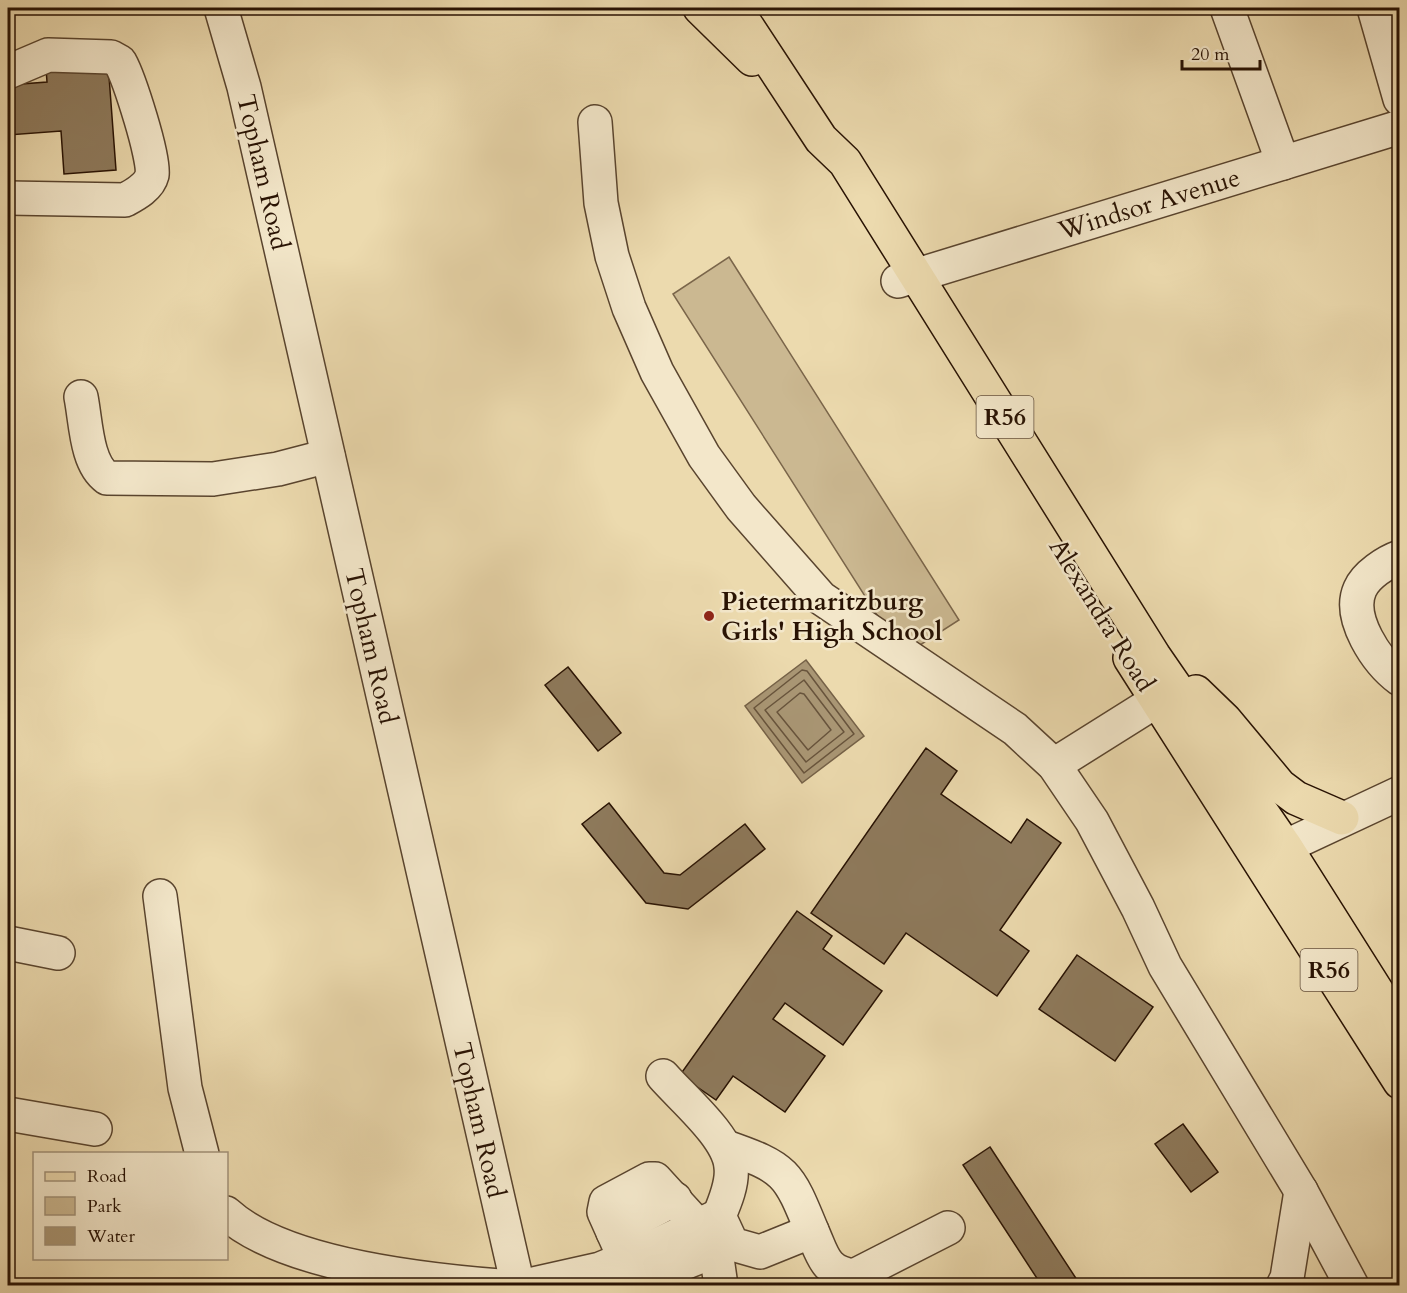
<svg xmlns="http://www.w3.org/2000/svg" width="1407" height="1293" viewBox="0 0 1407 1293" font-family="Cardo,serif">
  <style>
    .green { fill: #cbb891; stroke: #7a654a; stroke-width: 1.5 }
    .water { fill: #a99674; stroke: #756147; stroke-width: 1.5 }
    .lines { fill: none; stroke-linecap: round; stroke-linejoin: round }
    .shore { stroke: #68543c; stroke-width: 1.5 }
    .building { fill: #8e7a5c; stroke: #281203; stroke-width: 1.5 }
    .minor-casing { stroke: #59442e; stroke-width: 36 }
    .major-casing { stroke: #281203; stroke-width: 36 }
    .minor { stroke: #f3e7ca; stroke-width: 33 }
    .major { stroke: #ecdaae; stroke-width: 33 }
    .poi-dot { fill: #8f2418; stroke: #f3e7ca; stroke-width: 2 }
    .labels { text-anchor: middle; dominant-baseline: central; stroke-width: 5; stroke-linejoin: round; paint-order: stroke }
    .shield { fill: #f3e7ca; stroke: #65523f; stroke-width: 1.5 }
    .shield-label { font-size: 24px; font-weight: bold; fill: #281203 }
    .street-label { font-size: 26px; fill: #281203; stroke: #f3e7ca }
    .poi-label { font-size: 26px; font-weight: bold; fill: #281203; stroke: #f3e7ca; text-anchor: start }
  </style>
  <rect width="100%" height="100%" fill="#ecdaae"/>
  <filter id="stains"><feTurbulence type="fractalNoise" baseFrequency=".00333" numOctaves="4"/><feColorMatrix values="0 0 0 0 .2 0 0 0 0 .09 0 0 0 0 .02 0 0 0 .5 -.17"/></filter>
  <radialGradient id="worn" r=".72"><stop offset=".6" stop-color="#630" stop-opacity="0"/><stop offset="1" stop-color="#630" stop-opacity=".3"/></radialGradient>
  <polygon class="green" points="729,257 959,620 903,656 673,294"/>
  <polygon class="water" points="806,660 864,736 802,783 745,706"/>
  <g class="lines">
    <g class="shore">
      <polygon points="802,670 807,671 854,734 804,773 754,708"/>
      <polygon points="804,680 844,732 806,762 765,710"/>
      <polygon points="800,693 804,694 831,730 808,750 777,712"/>
    </g>
  </g>
  <g class="building">
    <polygon points="108,63 116,170 64,174 61,131 8,135 8,85 47,82 46,68"/>
    <polygon points="568,667 621,733 598,751 545,685"/>
    <polygon points="926,748 957,771 941,794 1011,843 1027,819 1061,843 1000,930 1029,951 997,996 906,933 884,964 811,913"/>
    <polygon points="609,803 664,873 680,875 745,824 765,849 688,909 646,903 582,824"/>
    <polygon points="797,911 832,936 823,949 882,991 843,1045 785,1003 773,1019 825,1056 785,1112 733,1076 716,1100 680,1075"/>
    <polygon points="1077,955 1153,1007 1115,1061 1039,1009"/>
    <polygon points="1183,1124 1218,1172 1191,1192 1155,1144"/>
    <polygon points="990,1147 1081,1286 1042,1286 963,1165"/>
  </g>
  <g class="lines">
    <g class="minor-casing">
      <g id="minor">
        <polyline points="221,8 244,87 518,1286"/>
        <polyline points="1227,8 1283,163"/>
        <polyline points="1374,8 1400,99"/>
        <path d="M8,72l40,-17 63,2 9,5c9,16 35,96 32,113 -3,12 -16,19 -27,25l-117,-2"/>
        <polyline points="595,122 601,203 612,256 629,308 657,372 704,456 741,507 821,598 1015,729 1054,765 1092,821 1138,908 1165,966 1301,1191 1352,1286"/>
        <polyline points="898,281 1400,127"/>
        <path d="M81,397c5,25 5,66 26,81l106,1 65,-10 50,-13"/>
        <path d="M1400,557c-14,5 -34,18 -40,32 -13,29 17,73 40,90"/>
        <polyline points="1054,765 1175,689"/>
        <polyline points="1261,858 1400,793"/>
        <polyline points="160,896 185,1088 202,1154"/>
        <polyline points="8,943 58,953"/>
        <path d="M663,1076c20,23 66,61 68,91 2,16 -6,35 -12,49l13,28 28,8 52,-21c11,24 12,41 42,45l94,-48"/>
        <polyline points="8,1114 95,1129"/>
        <path d="M726,1147c60,21 62,25 86,84"/>
        <path d="M226,1213c57,52 199,67 274,73"/>
        <polyline points="613,1232 675,1199"/>
        <polyline points="716,1251 721,1286"/>
        <polyline points="524,1286 600,1269 653,1247 716,1217"/>
        <polyline points="626,1286 732,1244"/>
        <polyline points="633,1286 625,1259 604,1212 606,1202 649,1179 655,1179 698,1226"/>
        <polyline points="1283,1286 1287,1278 1301,1191"/>
      </g>
    </g>
    <g class="major-casing">
      <g id="major">
        <polyline points="700,8 752,59"/>
        <polyline points="735,8 821,139 845,162 1154,656 1285,846 1400,1028"/>
        <polyline points="1130,658 1400,1082"/>
        <polyline points="1196,692 1225,720 1280,786 1296,798 1342,818"/>
      </g>
    </g>
    <use href="#minor" class="minor"/>
    <use href="#major" class="major"/>
  </g>
  <circle class="poi-dot" cx="709" cy="616" r="6"/>
  <g class="labels">
    <g class="shield">
      <rect x="976.5" y="396" width="57" height="42" rx="4.5"/>
      <rect x="1300.5" y="949" width="57" height="42" rx="4.5"/>
    </g>
    <g class="shield-label">
      <text x="1005" y="417">R56</text>
      <text x="1329" y="970">R56</text>
    </g>
    <g class="street-label">
      <text transform="translate(263 172) rotate(77)">Topham Road</text>
      <text transform="translate(1149 204) rotate(-17)">Windsor Avenue</text>
      <text transform="translate(1102 615) rotate(58)">Alexandra Road</text>
      <text transform="translate(371 646) rotate(77)">Topham Road</text>
      <text transform="translate(479 1120) rotate(77)">Topham Road</text>
    </g>
    <g class="poi-label">
      <text x="721" y="601">Pietermaritzburg<tspan x="721" dy="30">Girls' High School</tspan></text>
    </g>
  </g>
  <rect width="1407" height="1293" fill="none" stroke="#ecdaae" stroke-width="30"/>
  <rect x="9" y="9" width="1389" height="1275" fill="none" stroke="#281203" stroke-width="3"/>
  <rect x="15" y="15" width="1377" height="1263" fill="none" stroke="#281203" stroke-width="1.5"/>
  <rect x="33" y="1152" width="195" height="108" fill="#f3e7ca" stroke="#a2927a" stroke-width="1.5"/>
  <rect x="45" y="1172" width="30" height="9" fill="#ecdaae" stroke="#a2927a" stroke-width="1.5"/>
  <text x="87" y="1182" font-size="18" fill="#281203">Road</text>
  <rect x="45" y="1197" width="30" height="18" fill="#cbb891" stroke="#a2927a" stroke-width="1.5"/>
  <text x="87" y="1212" font-size="18" fill="#281203">Park</text>
  <rect x="45" y="1227" width="30" height="18" fill="#a99674" stroke="#a2927a" stroke-width="1.5"/>
  <text x="87" y="1242" font-size="18" fill="#281203">Water</text>
  <path d="M1182 60v9h78v-9" fill="none" stroke="#281203" stroke-width="3"/>
  <text x="1191" y="60" font-size="18" fill="#281203" stroke="#f3e7ca" stroke-width="4.5" paint-order="stroke">20 m</text>
  <rect width="100%" height="100%" filter="url(#stains)"/>
  <rect width="100%" height="100%" fill="url(#worn)"/>
</svg>
